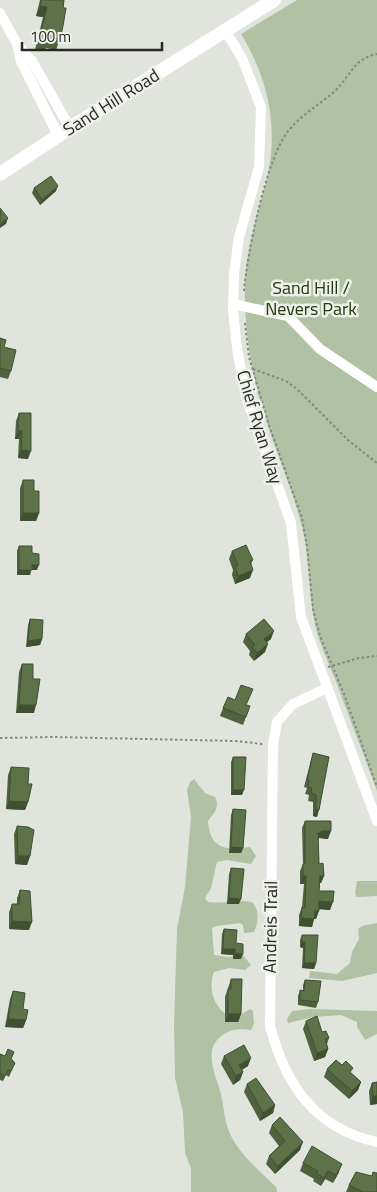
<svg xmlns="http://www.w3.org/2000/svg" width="377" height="1192" viewBox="0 0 377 1192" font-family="'Titillium Web',sans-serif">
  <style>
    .green { fill: #b0c2a3 }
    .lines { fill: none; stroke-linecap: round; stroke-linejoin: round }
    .path { stroke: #858882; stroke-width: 2; stroke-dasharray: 2.5 2.5; stroke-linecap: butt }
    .street { stroke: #fff; stroke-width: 10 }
    .secondary { stroke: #fff; stroke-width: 14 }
    .wall { fill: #4f623f }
    .shaded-wall { fill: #405033 }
    .building { fill: #5c7249; stroke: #405033 }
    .labels { text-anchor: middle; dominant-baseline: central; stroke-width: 5; stroke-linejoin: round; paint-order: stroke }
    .street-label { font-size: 18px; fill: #282926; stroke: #edf1e9 }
    .park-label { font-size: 18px; fill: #233a0a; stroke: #edf1e9 }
  </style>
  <rect width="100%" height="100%" fill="#e0e4dc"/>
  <g class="green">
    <path d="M297,0h80v791c-13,-36 -27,-71 -40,-107 -8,-20 -17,-39 -22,-59 -7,-33 -5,-66 -13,-98 -10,-40 -27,-77 -39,-116 -13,-41 -19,-86 -18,-129 2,-36 13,-69 22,-104 12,-50 1,-100 -26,-144z"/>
    <path d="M194,779l11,14 10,4c5,11 -1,16 -7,24 2,29 18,29 42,26l6,9 -5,8 -24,-4 -10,2 -6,26 -6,10 3,4c15,2 29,-3 44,0 8,7 6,22 2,30l-10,1 -1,-8 -3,-2 -23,3 -5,2 2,27 14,2 15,-2 8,10 -6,5 -16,-2 -15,4c-6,15 -1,34 13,43l12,1 11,-7 3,2 1,13 -3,6c-12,-2 -23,-1 -32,8 -17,16 0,42 3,61 3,17 3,28 13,44 11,17 27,30 41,44l1,5h-86v-24l-6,-15 -2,-41 -8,-34 -1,-53 3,-96 8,-42 6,-70 -4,-27 3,-8z"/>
    <polygon points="357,881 377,881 377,896 357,897 355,894"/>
    <polygon points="377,923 377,973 342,981 309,978 310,971 337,974 350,963 352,952 359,939 358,929 362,926"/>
    <polygon points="311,1009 377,1011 377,1034 365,1040 357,1027 357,1022 341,1015 314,1017 288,1023 287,1019 292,1011"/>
  </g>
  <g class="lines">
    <g class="path">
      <path d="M244,291c3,-37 22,-133 45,-161 13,-16 32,-26 47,-40 16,-16 17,-31 41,-36"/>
      <polyline points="245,323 249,357 269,425 302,518 307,546 313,609 320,636 344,694 377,787"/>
      <polyline points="253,369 286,381 297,389 349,441 377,463"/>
      <polyline points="328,667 359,658 377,656"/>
      <polyline points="0,738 54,737 235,741 263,744"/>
    </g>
    <g class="street">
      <polyline points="0,13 17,44 21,61 58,135"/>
      <polyline points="225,30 242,58 261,107 259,167 239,237 234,274 233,310 237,348 246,397 291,523 301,617 377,821"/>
      <polyline points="17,44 32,61 70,128"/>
      <polyline points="233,304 288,316 320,349 377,387"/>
      <path d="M327,688l-34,16 -16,18 -4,23 -3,281c15,58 45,103 107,116"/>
    </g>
    <polyline class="secondary" points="0,174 70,128 274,0"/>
  </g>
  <g class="wall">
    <polygon points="40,0 64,0 60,39 56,50 46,48 45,51 35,50 43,17 36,16"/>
    <polygon points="34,188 56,191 40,205 32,193"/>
    <polygon points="0,338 4,347 11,371 8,379 0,377"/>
    <polygon points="19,413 28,459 18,458 19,439 15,439 16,421"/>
    <polygon points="23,480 34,491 39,513 36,521 20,521 20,488"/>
    <polygon points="19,546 32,553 37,570 31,570 30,575 17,575 17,551"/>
    <polygon points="232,551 253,560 251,564 250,578 235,584 232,575 233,570 229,559"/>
    <polygon points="30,619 42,639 40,645 26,647 28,625"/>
    <polygon points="246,634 271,639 267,642 265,652 254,661 249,655 250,651 243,642"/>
    <polygon points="22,664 34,713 16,713 19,672"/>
    <polygon points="235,700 250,706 243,725 220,716 223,708"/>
    <polygon points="313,753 329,757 317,817 313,816 313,802 308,801 309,795 305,794 307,788 304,787 311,760"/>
    <polygon points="233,757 242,795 231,795 231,762"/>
    <polygon points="11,767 28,784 28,802 25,810 6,809 8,775"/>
    <polygon points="233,809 243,848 241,853 229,853 231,815"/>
    <polygon points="305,821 328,839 319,838 318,840 319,864 324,876 321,883 320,883 319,891 330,910 319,909 316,919 314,919 312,927 299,926 299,915 302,907 304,884 300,884 300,871 303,864 302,828"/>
    <polygon points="17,826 30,856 27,865 15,864 14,834"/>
    <polygon points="231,868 239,904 227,904 229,874"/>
    <polygon points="20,890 29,930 9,929 9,912 12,904 17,904 17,898"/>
    <polygon points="224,929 236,943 241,959 233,959 233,955 221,954 222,934"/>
    <polygon points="302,935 316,963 314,969 302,968 303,948 300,947 300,940"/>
    <polygon points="231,979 241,1014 238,1022 225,1022 225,997"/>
    <polygon points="305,980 318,1002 316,1008 298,1005 298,996 300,990 303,991 303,985"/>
    <polygon points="13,991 23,1009 26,1020 23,1028 5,1027 10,999"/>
    <polygon points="306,1021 322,1032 329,1038 327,1044 328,1049 325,1057 314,1061 303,1029"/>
    <polygon points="0,1054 12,1059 15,1063 9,1077 6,1075 3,1081 0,1080"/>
    <polygon points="224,1056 248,1066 242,1070 243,1072 240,1080 233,1085 221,1064"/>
    <polygon points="327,1069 351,1073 361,1082 358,1090 349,1099 324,1077"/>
    <polygon points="372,1083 377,1104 370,1105 369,1091"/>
    <polygon points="247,1084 275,1105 273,1113 260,1121 244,1092"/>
    <polygon points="272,1125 300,1150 275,1174 266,1164 269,1156 279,1146 269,1133"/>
    <polygon points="303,1163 339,1172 333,1183 325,1179 321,1186 313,1181 314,1179 300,1171"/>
    <polygon points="372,1176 377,1192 346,1192 349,1185"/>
  </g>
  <g class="shaded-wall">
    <polygon points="40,6 47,7 43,17 36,16"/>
    <polygon points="58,186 56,191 40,205 42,200"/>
    <polygon points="8,218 6,224 0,228 0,224"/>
    <polygon points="18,431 22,431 19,439 15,439"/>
    <polygon points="21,450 31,451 28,459 18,458"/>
    <polygon points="23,513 39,513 36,521 20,521"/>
    <polygon points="32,565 39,565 37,570 31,570 30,575 17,575 19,570"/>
    <polygon points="253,570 250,578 235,584 238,576"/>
    <polygon points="274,631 271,639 261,647 264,639"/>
    <polygon points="42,639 40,645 26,647 28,641"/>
    <polygon points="268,644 265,652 254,661 257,653"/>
    <polygon points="19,705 36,705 34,713 16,713"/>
    <polygon points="233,790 244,790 242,795 231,795"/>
    <polygon points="9,801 28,802 25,810 6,809"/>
    <polygon points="316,809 319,810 317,817 313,816"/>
    <polygon points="321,831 331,831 328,839 319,838 318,841 318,833"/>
    <polygon points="231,847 243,848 241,853 229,853"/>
    <polygon points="18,856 30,856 27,865 15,864"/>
    <polygon points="303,876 306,876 304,884 300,884"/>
    <polygon points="320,876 324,876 321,883 317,883"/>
    <polygon points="229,898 241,899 239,904 227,904"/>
    <polygon points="319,901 333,902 330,910 317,909"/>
    <polygon points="315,911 319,911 316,919 312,919"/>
    <polygon points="301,918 314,919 312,927 299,926"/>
    <polygon points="12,921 32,922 29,930 9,929"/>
    <polygon points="302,942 305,942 303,948 300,947"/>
    <polygon points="223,949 235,949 233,955 221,954"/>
    <polygon points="235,953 243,954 241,959 233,959"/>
    <polygon points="304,963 316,963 314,969 302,968"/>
    <polygon points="228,1014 241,1014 238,1022 225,1022"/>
    <polygon points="8,1019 26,1020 23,1028 5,1027"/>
    <polygon points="328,1049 325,1057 314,1061 317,1053"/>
    <polygon points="251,1058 248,1066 236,1073 239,1065"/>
    <polygon points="243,1072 240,1080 233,1085 236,1076"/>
    <polygon points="361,1082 358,1090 349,1099 352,1091"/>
    <polygon points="373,1096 377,1096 377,1104 370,1105"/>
    <polygon points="275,1105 273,1113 260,1121 263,1113"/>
    <polygon points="303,1142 300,1150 275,1174 278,1166"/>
    <polygon points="342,1164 339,1172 333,1183 336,1175"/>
    <polygon points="328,1171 325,1179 321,1186 324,1178"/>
  </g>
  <g class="building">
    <polygon points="41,0 64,0 63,8 66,8 63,26 60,39 49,37 48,41 39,39 47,7 40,6"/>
    <polygon points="51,176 58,186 42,200 34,188"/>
    <polygon points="0,208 8,218 0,224"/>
    <polygon points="0,338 6,340 4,347 16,350 11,371 0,368"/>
    <polygon points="19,413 31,413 31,451 21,450 22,431 18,431"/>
    <polygon points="23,480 34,480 34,491 39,491 39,513 23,513"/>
    <polygon points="246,545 253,560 250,561 253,570 238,576 235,567 238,565 232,551"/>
    <polygon points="19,546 32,546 32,553 39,554 39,565 32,565 32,570 19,570"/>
    <polygon points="30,619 43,620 42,639 28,641"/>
    <polygon points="264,619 274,631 264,639 268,644 257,653 252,647 255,645 246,634"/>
    <polygon points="22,664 33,664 33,679 40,679 36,705 19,705"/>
    <polygon points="241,685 253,689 246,705 250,706 246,717 223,708 228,697 235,700"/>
    <polygon points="313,753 329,757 319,810 316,809 316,795 311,793 312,788 308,787 309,780 307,780"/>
    <polygon points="233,757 246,757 244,790 233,790"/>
    <polygon points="11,767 29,768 28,784 32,784 28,802 9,801"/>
    <polygon points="233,809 246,810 243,848 231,847"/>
    <polygon points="305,821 331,821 331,831 321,831 321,833 318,833 319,864 323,863 324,876 320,876 319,891 334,891 333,902 319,901 319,911 315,911 314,919 301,918 302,907 305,908 306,876 303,876 303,864 305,864"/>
    <polygon points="17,826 28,827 34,830 30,856 18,856"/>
    <polygon points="231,868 244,869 241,899 229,898"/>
    <polygon points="20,890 30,891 32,922 12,921 12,904 19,904"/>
    <polygon points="224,929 237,930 236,943 243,944 243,954 235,953 235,949 223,949"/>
    <polygon points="302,935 318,935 316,963 304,963 305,942 302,942"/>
    <polygon points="231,979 242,979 241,1014 228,1014 228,989 231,989"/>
    <polygon points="305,980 321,981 318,1002 300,1000 300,990 304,991"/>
    <polygon points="13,991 25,993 23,1009 28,1010 26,1020 8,1019"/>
    <polygon points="317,1016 322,1032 326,1031 329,1038 325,1039 328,1049 317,1053 306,1021"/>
    <polygon points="244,1045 251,1058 239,1065 243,1072 236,1076 224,1056"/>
    <polygon points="8,1049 14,1052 11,1059 15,1063 11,1071 8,1070 5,1076 0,1073 0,1054 5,1056"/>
    <polygon points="336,1060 342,1065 346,1061 353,1068 350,1072 361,1082 352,1091 327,1069"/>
    <polygon points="256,1078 275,1105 263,1113 247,1084"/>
    <polygon points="377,1082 377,1096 373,1096 372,1083"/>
    <polygon points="280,1117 303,1142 278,1166 269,1156 285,1141 272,1125"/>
    <polygon points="312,1146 342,1164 336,1175 328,1171 324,1178 316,1173 318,1171 303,1163"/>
    <polygon points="356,1172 372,1176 373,1172 377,1173 377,1192 363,1192 349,1185"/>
  </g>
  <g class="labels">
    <g class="street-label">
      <text transform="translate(111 102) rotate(-32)">Sand Hill Road</text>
      <text transform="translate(260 427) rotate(73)">Chief Ryan Way</text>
      <text transform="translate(270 927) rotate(-89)">Andreis Trail</text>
    </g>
    <g class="park-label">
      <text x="311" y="287">Sand Hill /<tspan x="311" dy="21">Nevers Park</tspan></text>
    </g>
  </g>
  <path d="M22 42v8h140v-8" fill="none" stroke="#282926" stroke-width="2.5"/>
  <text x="30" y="42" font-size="15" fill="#282926" stroke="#edf1e9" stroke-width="4" paint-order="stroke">100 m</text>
</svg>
